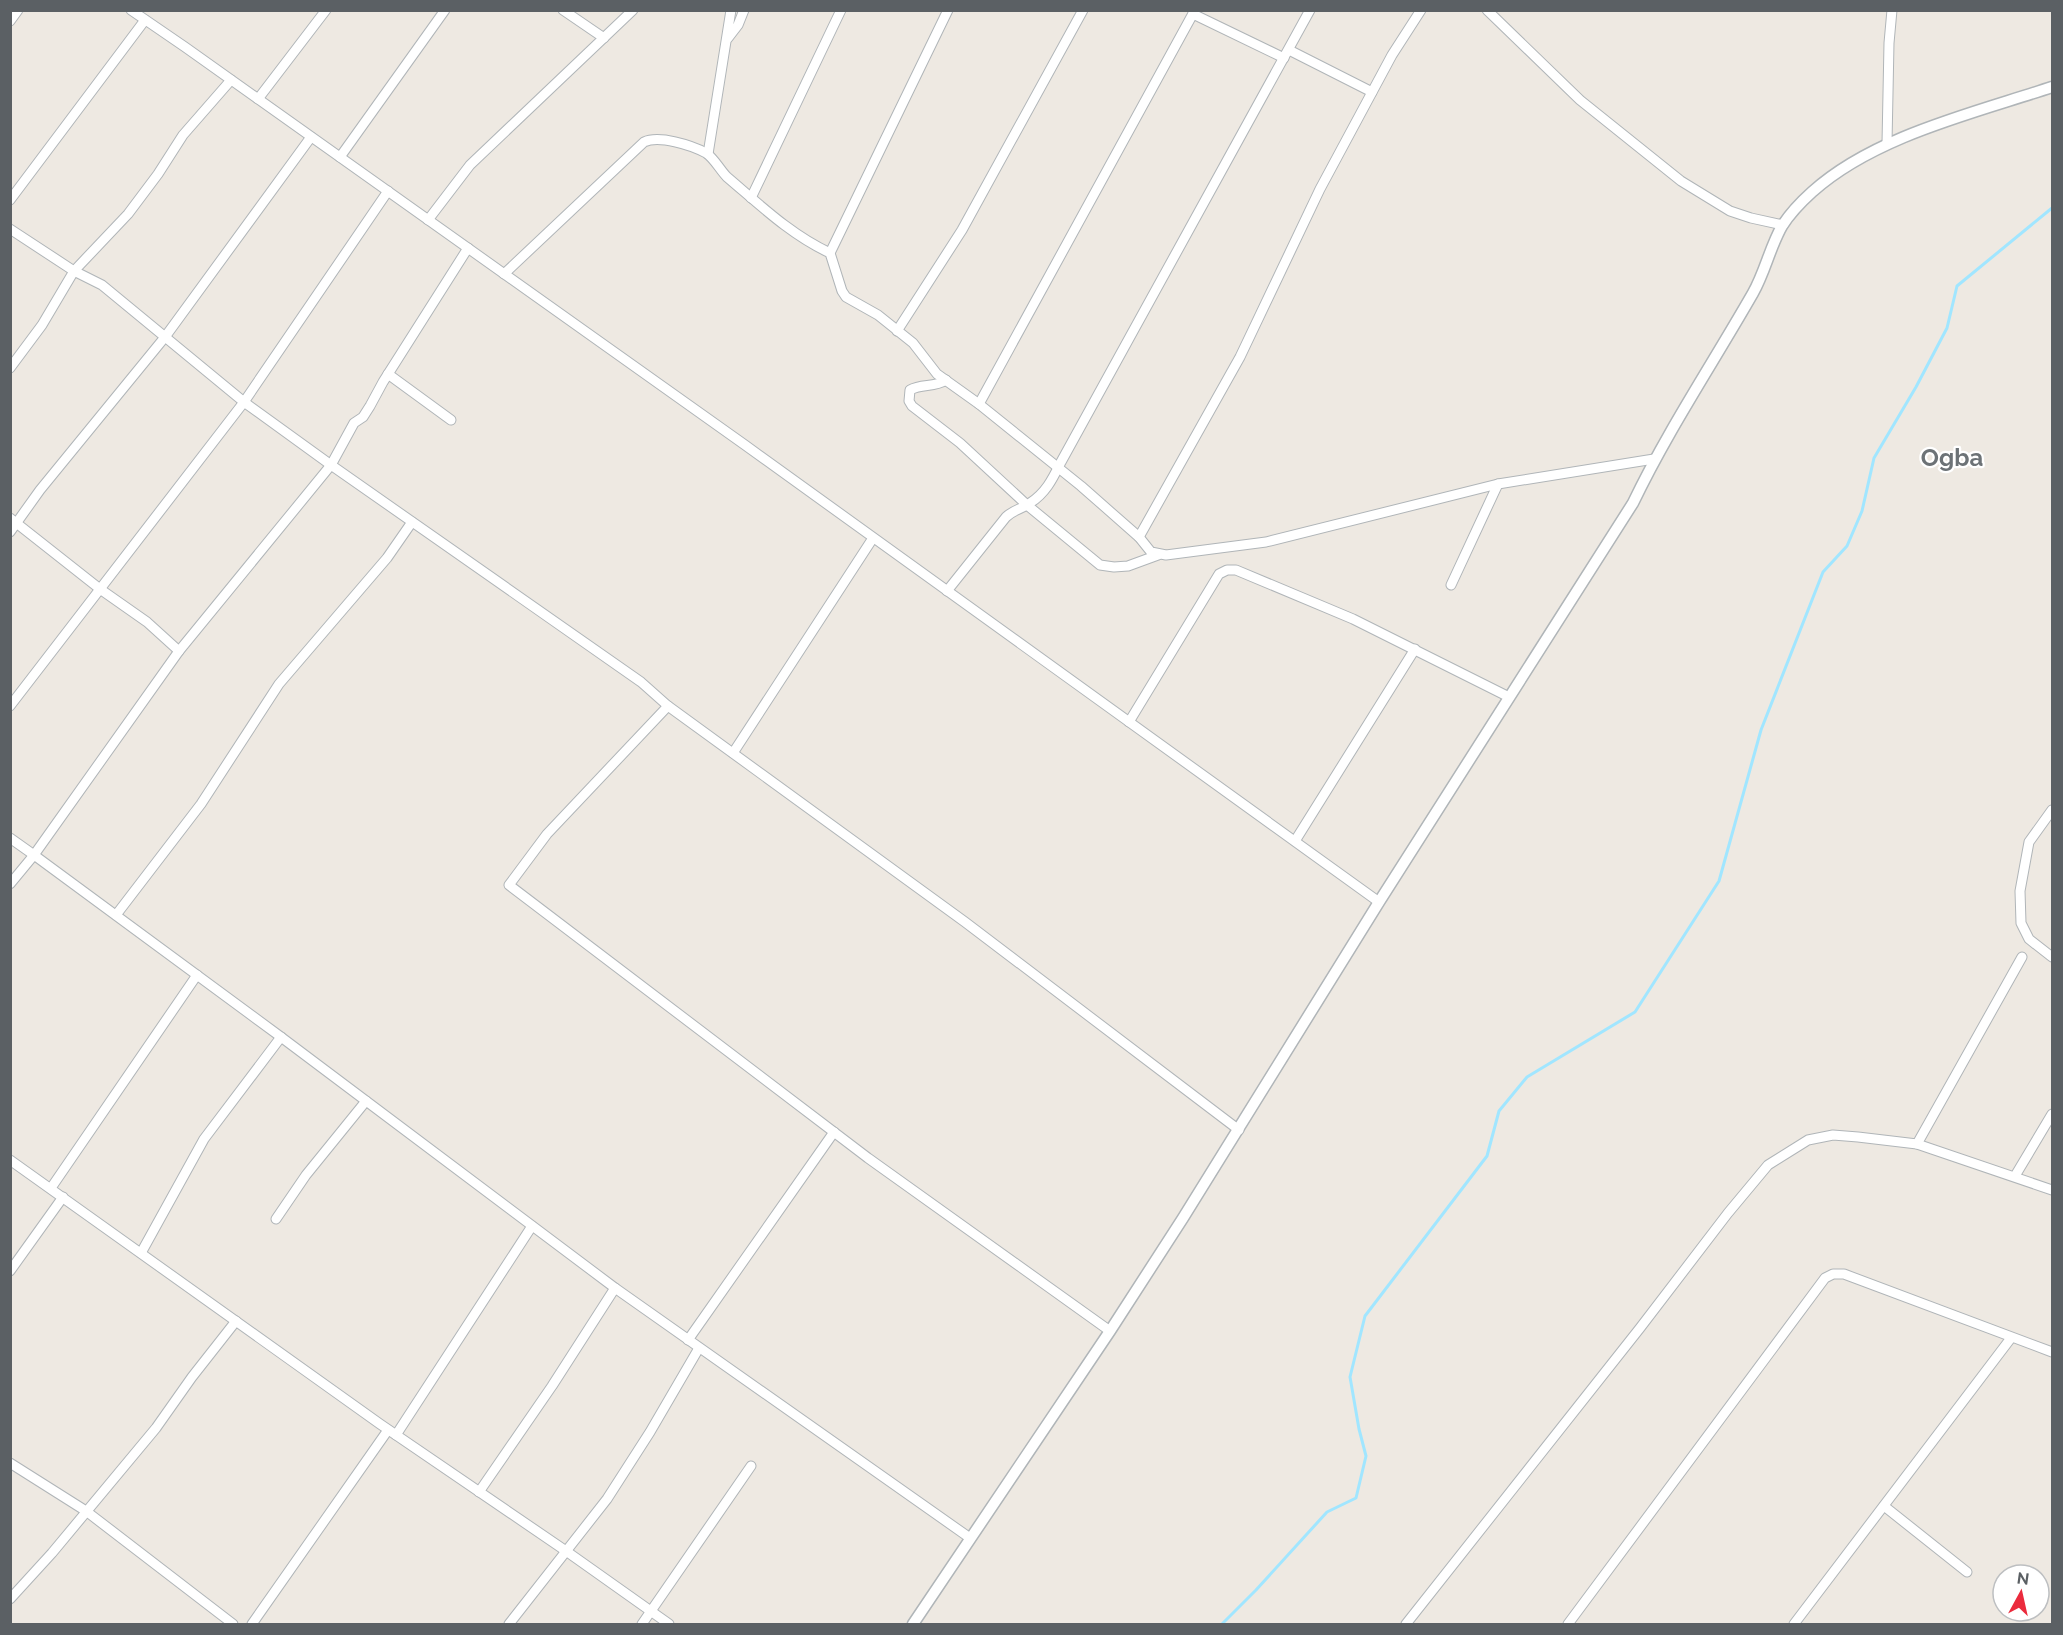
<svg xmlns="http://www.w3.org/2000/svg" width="2063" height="1635" viewBox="0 0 2063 1635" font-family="Raleway,sans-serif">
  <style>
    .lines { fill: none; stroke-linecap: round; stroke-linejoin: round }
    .stream { stroke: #a1e6ff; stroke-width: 3 }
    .minor-casing { stroke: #b0b5b8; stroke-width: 11 }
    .tertiary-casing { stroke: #b0b5b8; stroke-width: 13 }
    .minor { stroke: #fff; stroke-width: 9 }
    .tertiary { stroke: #fff; stroke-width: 10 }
    .labels { text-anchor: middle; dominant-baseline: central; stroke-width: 4.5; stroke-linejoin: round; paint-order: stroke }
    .quarter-label { font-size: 24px; font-weight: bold; fill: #6c7276; stroke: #fff }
  </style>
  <rect width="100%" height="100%" fill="#eee9e2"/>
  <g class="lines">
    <polyline class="stream" points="1222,1624 1256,1590 1327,1512 1356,1498 1366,1456 1359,1429 1350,1377 1365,1316 1487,1156 1499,1111 1527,1077 1635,1012 1719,881 1761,730 1823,572 1847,546 1862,511 1874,458 1916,387 1947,328 1957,286 2052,208"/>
    <g class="minor-casing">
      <g id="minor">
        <polyline points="131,10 185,47 745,445 1379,902"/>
        <polyline points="563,10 604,38"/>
        <polyline points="1487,10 1580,100 1681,181 1730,211 1751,218 1783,225"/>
        <polyline points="1193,14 1284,58"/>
        <polyline points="10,21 18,10"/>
        <polyline points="728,38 738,25 744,10"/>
        <polyline points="1289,50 1372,92"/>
        <polyline points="258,99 326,10"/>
        <polyline points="1887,143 1889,43 1892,10"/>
        <polyline points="708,154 731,10"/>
        <polyline points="340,157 445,10"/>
        <polyline points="751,198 841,10"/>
        <polyline points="10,200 145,20"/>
        <polyline points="428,220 470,165 633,10"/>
        <polyline points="10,229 74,271 102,285 244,402 331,465 641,682 668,706 965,922 1239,1130"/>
        <polyline points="830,253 948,10"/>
        <path d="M504,274l140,-132c15,-7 47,3 62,11 8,5 14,17 21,24 33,28 64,58 103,76l12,38 4,6 32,18 35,28 24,31 42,30 102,82 58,51 12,15 15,3 100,-13 232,-58 156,-25"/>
        <polyline points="897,331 962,230 1083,10"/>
        <polyline points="10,368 42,325 74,271 128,214 158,174 183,135 231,80"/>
        <polyline points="388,374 451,420"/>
        <path d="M946,380c-12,8 -24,3 -36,10l-1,11 3,5 48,37 67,62 73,60 14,2 14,-1 30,-11"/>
        <polyline points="979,404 1195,10"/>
        <polyline points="10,518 100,589 147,622 179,651"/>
        <polyline points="10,532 40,490 165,337 311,137"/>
        <polyline points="1139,537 1240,357 1320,189 1392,55 1421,10"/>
        <polyline points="1451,585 1498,484"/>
        <path d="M947,591l59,-74c7,-7 16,-8 24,-14 16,-10 23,-25 31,-41l249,-452"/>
        <polyline points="10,706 244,402 388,191"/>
        <polyline points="668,706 547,834 509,885 868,1158 1110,1331"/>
        <polyline points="1129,722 1219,574 1227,570 1236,570 1353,619 1509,697"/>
        <polyline points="733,753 873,538"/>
        <polyline points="2052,810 2029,842 2020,891 2021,923 2029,939 2052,957"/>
        <polyline points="10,838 34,855 179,651 331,465 354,423 363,417 370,406 383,382 468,248"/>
        <polyline points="1295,841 1415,649"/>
        <polyline points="10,884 34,855 281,1037 615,1288 970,1538"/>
        <polyline points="116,915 201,804 279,684 387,558 412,522"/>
        <polyline points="1917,1144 2022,957"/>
        <polyline points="10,1160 380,1424 566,1551 669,1624"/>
        <polyline points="2015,1176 2052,1114"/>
        <polyline points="51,1188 197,975"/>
        <polyline points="276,1219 306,1175 366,1101"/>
        <polyline points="141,1253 204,1139 281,1037"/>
        <polyline points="10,1271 63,1197"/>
        <polyline points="688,1340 834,1132"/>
        <polyline points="396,1435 532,1226"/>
        <polyline points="10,1463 86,1511 233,1624"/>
        <polyline points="479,1492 552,1386 615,1288"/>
        <polyline points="1884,1506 1967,1572"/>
        <polyline points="10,1599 52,1553 156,1428 192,1377 236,1321"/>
        <polyline points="252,1624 388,1430"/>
        <polyline points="509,1624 607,1499 650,1432 699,1348"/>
        <polyline points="642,1624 751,1466"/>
        <polyline points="1406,1624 1640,1328 1728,1213 1768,1165 1808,1140 1833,1135 1858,1137 1917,1144 2052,1190"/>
        <polyline points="1568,1624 1825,1278 1833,1274 1844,1274 2052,1352"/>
        <polyline points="1794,1624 2011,1338"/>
      </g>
    </g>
    <g class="tertiary-casing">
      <path id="tertiary" d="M913,1624l197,-293 73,-113 196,-316 254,-399c35,-73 80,-140 120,-210 12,-21 17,-46 29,-67 7,-11 20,-25 30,-34 62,-56 162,-79 240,-105"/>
    </g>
    <use href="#minor" class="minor"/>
    <use href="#tertiary" class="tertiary"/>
  </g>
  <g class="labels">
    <g class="quarter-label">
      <text x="1952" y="457">Ogba</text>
    </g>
  </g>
  <rect width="2063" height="1635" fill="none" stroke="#5b6064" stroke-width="24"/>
  <g transform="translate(2021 1593) rotate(8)"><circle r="28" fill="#ffffff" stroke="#bdbfc1" stroke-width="1.5"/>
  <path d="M0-4.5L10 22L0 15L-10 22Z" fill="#eb2b3d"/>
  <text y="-9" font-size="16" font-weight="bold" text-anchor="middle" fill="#5b6064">N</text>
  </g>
</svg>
